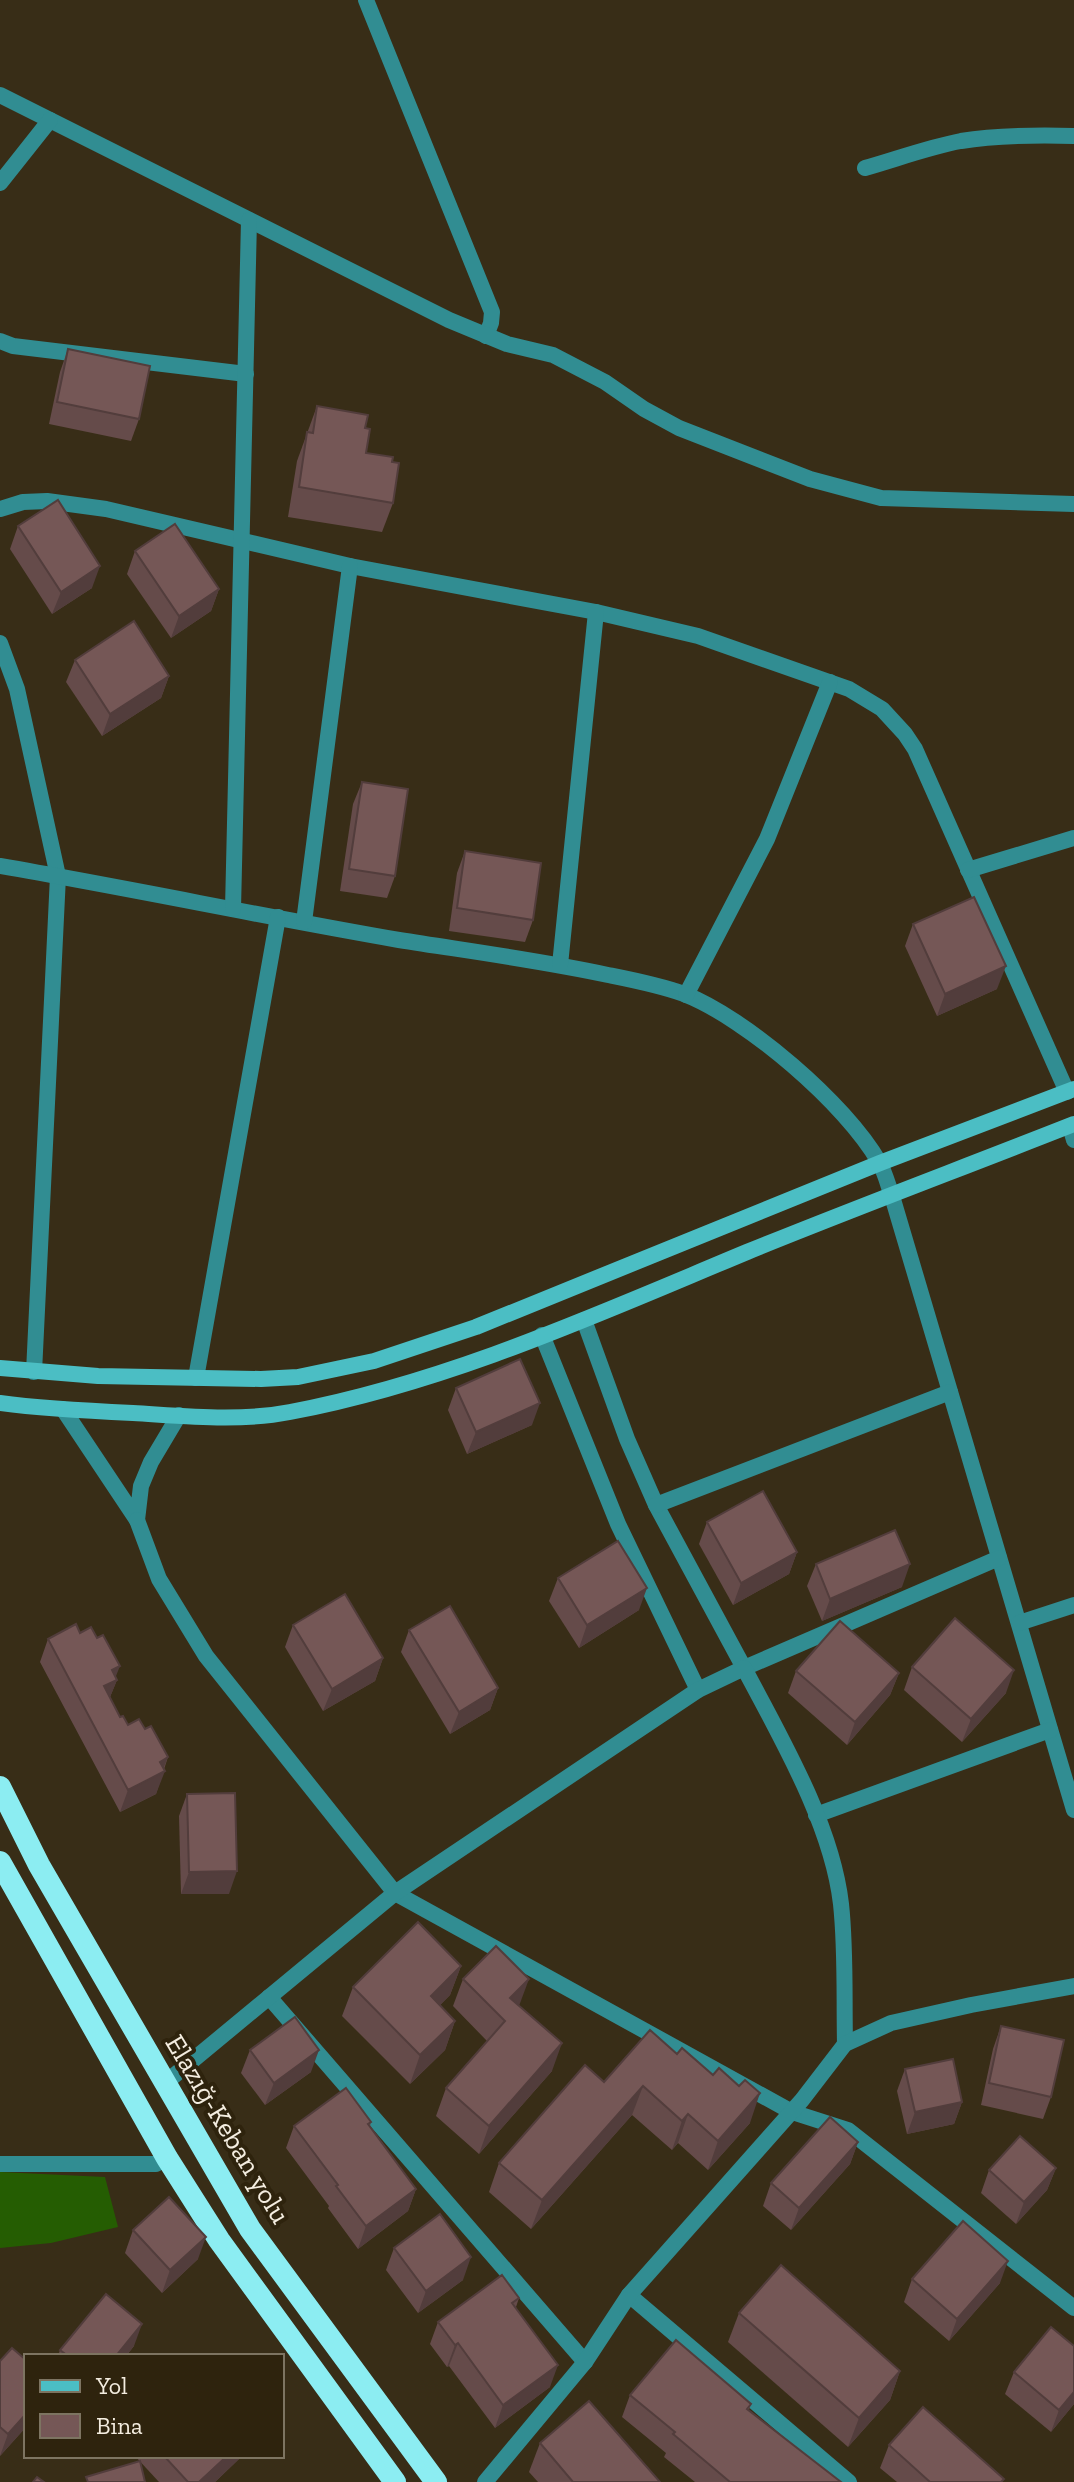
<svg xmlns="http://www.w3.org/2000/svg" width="1074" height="2482" viewBox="0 0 1074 2482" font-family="'Zilla Slab',serif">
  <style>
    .green { fill: #255d02 }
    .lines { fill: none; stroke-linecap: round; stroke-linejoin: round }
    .minor { stroke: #318d92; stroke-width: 16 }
    .secondary { stroke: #4bbec4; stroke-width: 16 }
    .trunk { stroke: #8cedf2; stroke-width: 22 }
    .wall { fill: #654b4a }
    .shaded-wall { fill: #523d3c }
    .building { fill: #755756; stroke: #523d3c; stroke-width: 2 }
    .labels { text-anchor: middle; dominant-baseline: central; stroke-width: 8; stroke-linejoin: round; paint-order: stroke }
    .street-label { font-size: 28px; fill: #f4ede0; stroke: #2e230d }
  </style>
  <rect width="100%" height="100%" fill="#382d17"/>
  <polygon class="green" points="0,2172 105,2177 118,2227 51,2243 0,2248"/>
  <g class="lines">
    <g class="minor">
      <polyline points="366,0 492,312 491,323 486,336"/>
      <polyline points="0,95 449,320 507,344 553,355 605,382 644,409 679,428 810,479 881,498 1074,504"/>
      <path d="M865,168c32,-9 64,-21 96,-27 37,-6 76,-6 113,-5"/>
      <polyline points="0,183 50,120"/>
      <polyline points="0,341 13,346 246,374"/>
      <polyline points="0,509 23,502 47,501 106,509 350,566 596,612 698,636 849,689 882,709 905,734 915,749 1067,1092"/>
      <polyline points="0,643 17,689 58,876 34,1372"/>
      <path d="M0,866c133,23 266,51 399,74 69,11 139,20 209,35 25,5 51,10 76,19 62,24 162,110 195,168 6,10 9,23 13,34l182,614"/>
      <polyline points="968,870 1074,838"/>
      <polyline points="233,909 249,220"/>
      <polyline points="304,922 350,566"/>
      <polyline points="560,965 596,612"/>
      <polyline points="686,995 767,839 830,682"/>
      <polyline points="1070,1126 1074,1140"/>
      <polyline points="584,1320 627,1439 656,1505 744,1668 999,1558"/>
      <polyline points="542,1335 618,1524 698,1690"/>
      <polyline points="196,1378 278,917"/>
      <polyline points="63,1409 137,1520 141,1486 151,1462 179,1415"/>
      <polyline points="656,1505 950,1392"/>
      <polyline points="137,1520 159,1579 206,1656 395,1893 792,2112 848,2130 1074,2308"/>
      <polyline points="1019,1623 1074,1605"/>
      <polyline points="816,1815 1050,1730"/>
      <polyline points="269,1997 585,2362"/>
      <path d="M164,2084l231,-191 303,-203 46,-22c37,70 88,157 97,236 5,46 3,94 4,140"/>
      <polyline points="0,2164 156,2164 167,2158"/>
      <polyline points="629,2295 849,2482"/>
      <polyline points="485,2482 585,2362 629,2295 802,2100 845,2044 891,2023 971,2005 1074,1986"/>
    </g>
    <g class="secondary">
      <polyline points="0,1368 98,1376 261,1379 298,1377 374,1361 476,1327 880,1163 1074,1089"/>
      <path d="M0,1403c44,6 88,8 133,10 51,3 106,9 157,-1 159,-30 308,-98 457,-160 108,-44 218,-85 327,-128"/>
    </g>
    <g class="trunk">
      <polyline points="0,1787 39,1865 250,2229 436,2482"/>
      <polyline points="0,1862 167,2158 219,2240 395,2482"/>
    </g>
  </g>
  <g class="wall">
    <polygon points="68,349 139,419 131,441 49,424 60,372"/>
    <polygon points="317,406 366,453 393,503 382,532 288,517 297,461"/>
    <polygon points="18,526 92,588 52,614 10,549"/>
    <polygon points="135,551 219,589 211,611 171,638 127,574"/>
    <polygon points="75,660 169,676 161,698 102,736 66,682"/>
    <polygon points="362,782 395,876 387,898 340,891 353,804"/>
    <polygon points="465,851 533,920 525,942 449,931 457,873"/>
    <polygon points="913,924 997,989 937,1016 905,946"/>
    <polygon points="456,1388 532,1425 467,1454 448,1410"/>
    <polygon points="707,1522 797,1552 789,1574 733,1605 699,1544"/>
    <polygon points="816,1564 902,1587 822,1621 807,1586"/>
    <polygon points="558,1578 639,1610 579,1648 549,1601"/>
    <polygon points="293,1625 383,1658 375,1681 323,1711 285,1647"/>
    <polygon points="409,1630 498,1688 490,1710 450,1734 401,1652"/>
    <polygon points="48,1639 116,1678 117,1680 110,1697 120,1717 128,1725 145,1729 168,1757 156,1794 120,1812 40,1662"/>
    <polygon points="912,1667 1006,1693 962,1742 904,1690"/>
    <polygon points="796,1671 899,1673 890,1695 847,1745 788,1693"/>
    <polygon points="187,1794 229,1894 181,1894 179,1816"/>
    <polygon points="461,1966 450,1995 440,2005 455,2021 445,2050 410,2084 342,2016 353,1987"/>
    <polygon points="463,1979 519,2006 552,2071 479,2154 436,2116 446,2088 487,2041 453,2006"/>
    <polygon points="1001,2026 1051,2097 1043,2119 981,2105 993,2049"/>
    <polygon points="650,2030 750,2123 708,2170 678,2143 672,2150 632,2115 531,2229 489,2192 499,2163 604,2082"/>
    <polygon points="250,2050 311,2072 265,2105 241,2073"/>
    <polygon points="905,2069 962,2102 954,2124 907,2134 897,2091"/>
    <polygon points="371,2122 370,2126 416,2189 408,2211 358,2249 328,2208 329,2206 286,2148 294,2126"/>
    <polygon points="858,2142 850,2164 791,2230 763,2206 771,2183"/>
    <polygon points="1056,2168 1047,2190 1016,2224 981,2193 989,2170"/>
    <polygon points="133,2230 198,2259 162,2293 125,2253"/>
    <polygon points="394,2248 463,2280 418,2313 386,2270"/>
    <polygon points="912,2279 1000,2283 949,2341 904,2302"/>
    <polygon points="519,2298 516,2307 550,2387 495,2428 449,2366 447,2367 430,2344 438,2322"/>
    <polygon points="739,2313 900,2371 890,2400 848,2447 728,2342"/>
    <polygon points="134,2346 126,2356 58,2356 60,2350"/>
    <polygon points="1074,2346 1074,2404 1051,2432 1005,2394 1014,2372"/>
    <polygon points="26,2360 26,2427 0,2456 0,2361"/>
    <polygon points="630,2395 751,2404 749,2410 841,2482 695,2482 664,2457 666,2453 622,2417"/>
    <polygon points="540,2443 660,2482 538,2482 529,2472"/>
    <polygon points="889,2445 1003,2482 897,2482 880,2468"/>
    <polygon points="135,2456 240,2456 239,2459 215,2482 159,2482"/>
  </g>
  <g class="shaded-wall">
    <polygon points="100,566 92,588 52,614 61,592"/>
    <polygon points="219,589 211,611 171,638 179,616"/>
    <polygon points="169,676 161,698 102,736 110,714"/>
    <polygon points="1006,966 997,989 937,1016 945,994"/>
    <polygon points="540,1403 532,1425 467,1454 476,1432"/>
    <polygon points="797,1552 789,1574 733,1605 741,1583"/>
    <polygon points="910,1564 902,1587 822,1621 830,1599"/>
    <polygon points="647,1588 639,1610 579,1648 587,1625"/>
    <polygon points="383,1658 375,1681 323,1711 332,1689"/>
    <polygon points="120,1666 114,1681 117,1680 108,1702 104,1686 112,1670"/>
    <polygon points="1014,1670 1006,1693 962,1742 971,1719"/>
    <polygon points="899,1673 890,1695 847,1745 855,1722"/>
    <polygon points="498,1688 490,1710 450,1734 459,1712"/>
    <polygon points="168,1757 162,1772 165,1771 156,1794 120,1812 128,1790 160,1762"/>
    <polygon points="237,1871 229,1894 181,1894 189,1872"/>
    <polygon points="461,1966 450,1995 420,2025 431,1996"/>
    <polygon points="529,1979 519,2006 510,1998"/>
    <polygon points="455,2021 445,2050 410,2084 420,2055"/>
    <polygon points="562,2043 552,2071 479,2154 489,2126"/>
    <polygon points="319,2050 311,2072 265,2105 274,2083"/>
    <polygon points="643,2086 632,2115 531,2229 542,2200"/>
    <polygon points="760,2093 750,2123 708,2170 718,2141"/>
    <polygon points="962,2102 954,2124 907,2134 915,2112"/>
    <polygon points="688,2114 678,2143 672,2150 682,2121"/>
    <polygon points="858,2142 850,2164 791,2230 799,2208"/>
    <polygon points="1056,2168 1047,2190 1016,2224 1024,2202"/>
    <polygon points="416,2189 408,2211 358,2249 366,2226"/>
    <polygon points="206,2237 198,2259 162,2293 170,2270"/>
    <polygon points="471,2257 463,2280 418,2313 426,2291"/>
    <polygon points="1008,2261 1000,2283 949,2341 957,2319"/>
    <polygon points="142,2324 134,2346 126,2356 116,2356"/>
    <polygon points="458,2343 449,2366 447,2367 455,2345"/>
    <polygon points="558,2365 550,2387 495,2428 503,2405"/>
    <polygon points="900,2371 890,2400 848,2447 859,2418"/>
    <polygon points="1074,2392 1074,2404 1051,2432 1059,2410"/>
    <polygon points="26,2414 26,2427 0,2456 8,2434"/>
    <polygon points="227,2456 240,2456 239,2459 215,2482 199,2482"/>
  </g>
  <g class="building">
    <polygon points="68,349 150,366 139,419 57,402"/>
    <polygon points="317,406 368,415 365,428 370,429 366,453 393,457 392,462 399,463 393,503 299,487 307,432 313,433"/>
    <polygon points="58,500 100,566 61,592 18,526"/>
    <polygon points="175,524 219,589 179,616 135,551"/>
    <polygon points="134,621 169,676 110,714 75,660"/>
    <polygon points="362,782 408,789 395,876 349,869"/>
    <polygon points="465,851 541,863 533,920 457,908"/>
    <polygon points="974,897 1006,966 945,994 913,924"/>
    <polygon points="520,1359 540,1403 476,1432 456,1388"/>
    <polygon points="763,1491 797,1552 741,1583 707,1522"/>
    <polygon points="895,1530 910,1564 830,1599 816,1564"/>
    <polygon points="618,1541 647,1588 587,1625 558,1578"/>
    <polygon points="345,1594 383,1658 332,1689 293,1625"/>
    <polygon points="450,1606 498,1688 459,1712 409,1630"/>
    <polygon points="955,1618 1014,1670 971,1719 912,1667"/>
    <polygon points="840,1621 899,1673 855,1722 796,1671"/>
    <polygon points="76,1624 80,1633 91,1627 97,1638 103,1635 120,1666 112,1670 117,1680 104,1686 120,1717 123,1716 128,1725 139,1719 145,1729 151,1726 168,1757 160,1762 165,1771 128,1790 48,1639"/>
    <polygon points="235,1793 237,1871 189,1872 187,1794"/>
    <polygon points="418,1922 461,1966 431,1996 455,2021 420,2055 353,1987"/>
    <polygon points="496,1946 529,1979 510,1998 562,2043 489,2126 446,2088 505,2021 463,1979"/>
    <polygon points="295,2017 319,2050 274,2083 250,2050"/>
    <polygon points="1001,2026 1064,2040 1051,2097 989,2083"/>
    <polygon points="650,2030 677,2054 682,2048 713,2075 719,2068 739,2086 745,2080 760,2093 718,2141 688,2114 682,2121 643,2086 542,2200 499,2163 585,2065 604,2082"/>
    <polygon points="953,2059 962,2102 915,2112 905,2069"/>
    <polygon points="346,2088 371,2122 368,2124 416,2189 366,2226 336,2186 338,2185 294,2126"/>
    <polygon points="830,2117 858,2142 799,2208 771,2183"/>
    <polygon points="1020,2136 1056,2168 1024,2202 989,2170"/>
    <polygon points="169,2197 206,2237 170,2270 133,2230"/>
    <polygon points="440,2214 471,2257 426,2291 394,2248"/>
    <polygon points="963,2221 1008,2261 957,2319 912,2279"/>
    <polygon points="781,2265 900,2371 859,2418 739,2313"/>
    <polygon points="502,2275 519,2298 512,2303 558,2365 503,2405 458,2343 455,2345 438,2322"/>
    <polygon points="106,2294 142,2324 116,2356 68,2356 60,2350"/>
    <polygon points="1051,2327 1074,2346 1074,2392 1059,2410 1014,2372"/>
    <polygon points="676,2340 751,2404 747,2409 841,2482 730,2482 673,2434 675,2432 630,2395"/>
    <polygon points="12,2348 26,2360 26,2414 8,2434 0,2427 0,2361"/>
    <polygon points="589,2401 660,2482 573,2482 540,2443"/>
    <polygon points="923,2407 1004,2479 1001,2482 930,2482 889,2445"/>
    <polygon points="164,2456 227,2456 199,2482 188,2482"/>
    <polygon points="140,2461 145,2482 88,2482 86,2477"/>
    <polygon points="37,2477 44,2482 33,2482"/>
  </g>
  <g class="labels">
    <g class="street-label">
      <text transform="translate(228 2129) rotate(59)">Elazığ-Keban yolu</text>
    </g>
  </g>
  <rect x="24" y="2354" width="260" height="104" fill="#2e230d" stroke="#7d7461" stroke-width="2"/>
  <rect x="40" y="2380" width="40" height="12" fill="#4bbec4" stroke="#7d7461" stroke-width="2"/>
  <text x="96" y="2394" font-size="24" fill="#f4ede0">Yol</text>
  <rect x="40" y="2414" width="40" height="24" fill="#755756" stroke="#7d7461" stroke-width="2"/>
  <text x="96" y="2434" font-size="24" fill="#f4ede0">Bina</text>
</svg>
